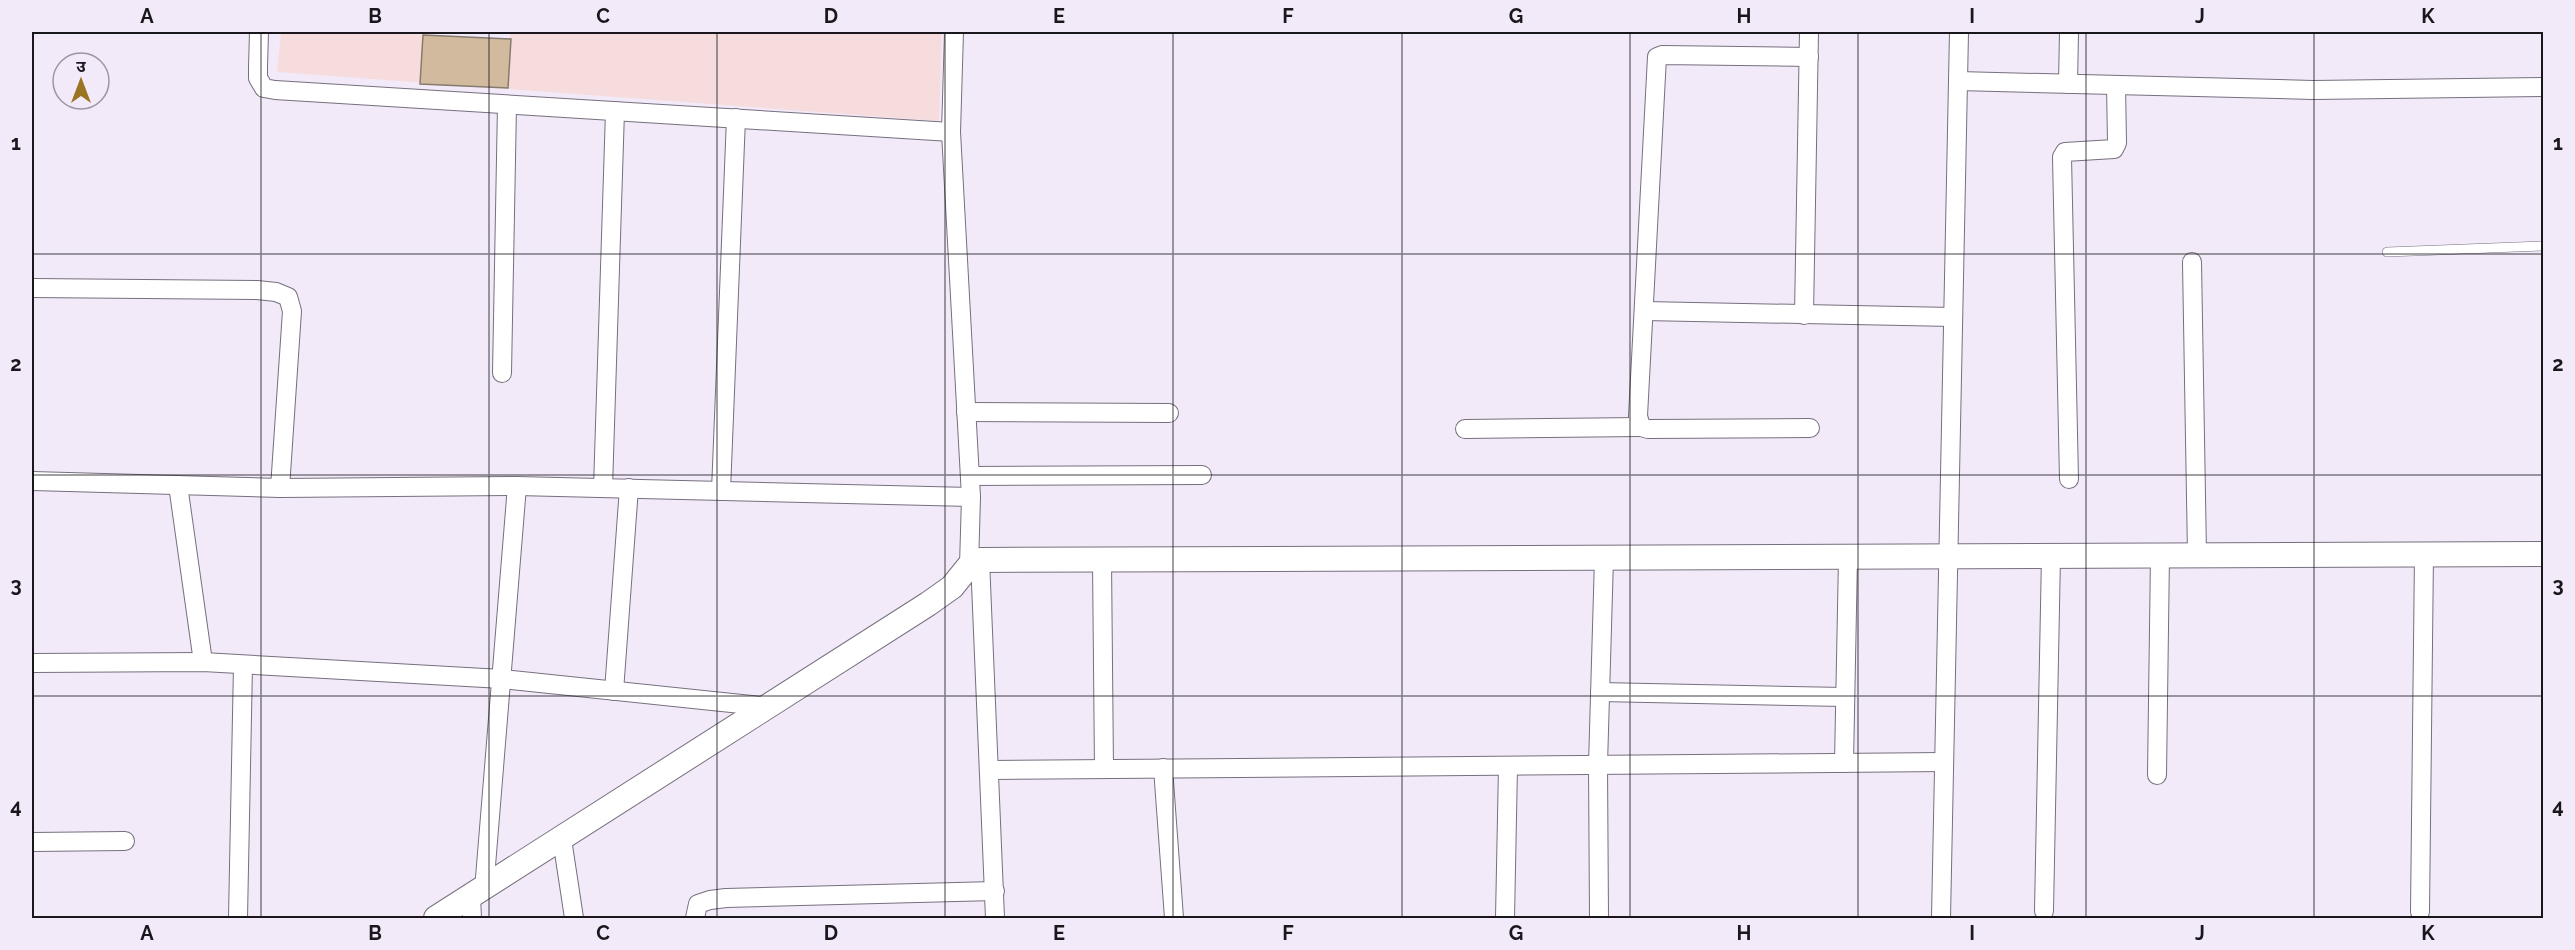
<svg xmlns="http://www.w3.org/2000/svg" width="2575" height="950" viewBox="0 0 2575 950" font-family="Raleway,'Noto Sans Devanagari',sans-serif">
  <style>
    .commercial { fill: #f7dcde }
    .building { fill: #d2ba9f; stroke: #867b6e; stroke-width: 1.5 }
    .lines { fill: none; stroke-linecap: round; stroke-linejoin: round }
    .lane-casing { stroke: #776f7d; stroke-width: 10 }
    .street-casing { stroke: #776f7d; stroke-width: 20 }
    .secondary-casing { stroke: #776f7d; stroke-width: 26 }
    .lane { stroke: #fff; stroke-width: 9 }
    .street { stroke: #fff; stroke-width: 18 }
    .secondary { stroke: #fff; stroke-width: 24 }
    .grid { fill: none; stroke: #1a171c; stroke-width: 1.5; stroke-opacity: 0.55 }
    .neatline { fill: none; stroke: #1a171c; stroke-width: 2 }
    .grid-label { font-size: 20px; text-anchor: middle; font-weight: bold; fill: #1a171c }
  </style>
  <rect width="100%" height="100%" fill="#f3eaf9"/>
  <polygon class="commercial" points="281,32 363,32 510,39 510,32 942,32 939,121 277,72"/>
  <polygon class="building" points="423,35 511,39 508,88 420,84"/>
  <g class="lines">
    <g class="lane-casing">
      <polyline id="lane" points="2387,252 2544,246"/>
    </g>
    <g class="street-casing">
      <g id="street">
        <polyline points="259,32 258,67 258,78 264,88 275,90 951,132"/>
        <polyline points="954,32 951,132 971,497 969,566"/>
        <polyline points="1809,57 1662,55 1657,57 1638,416 1641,427 1648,429 1810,428"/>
        <polyline points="1958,81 2313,90 2544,87"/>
        <polyline points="2068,84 2069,32"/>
        <polyline points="2192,262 2197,555"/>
        <polyline points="32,288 257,290 276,292 288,297 292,311 280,488 32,481"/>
        <polyline points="1644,311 1953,317"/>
        <polyline points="1804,315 1809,32"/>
        <polyline points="502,373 507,105"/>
        <polyline points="966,412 1169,413"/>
        <polyline points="1465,429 1641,427"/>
        <polyline points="970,476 1202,475"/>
        <polyline points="2069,479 2062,157 2065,152 2114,149 2117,143 2116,85"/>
        <polyline points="178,485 203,662"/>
        <polyline points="280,488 517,486 971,497"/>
        <polyline points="603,488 615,111"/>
        <polyline points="721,491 736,118"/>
        <polyline points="980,560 995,918"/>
        <polyline points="1102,560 1104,769"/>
        <polyline points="32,663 203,662 502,679 770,707"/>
        <polyline points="614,691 629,488"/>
        <polyline points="1600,692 1845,697"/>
        <polyline points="1844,763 1848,557"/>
        <polyline points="1163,768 1174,918"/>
        <polyline points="990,770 1944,762"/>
        <polyline points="2157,775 2160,555"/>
        <polyline points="562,839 574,918"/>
        <polyline points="32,842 125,841"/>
        <polyline points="484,890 517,486"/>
        <polyline points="471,897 472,918"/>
        <polyline points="2044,911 2051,556"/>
        <polyline points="2420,912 2424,554"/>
        <polyline points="238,918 243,665"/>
        <polyline points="695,918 698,904 710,900 726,898 995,891"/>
        <polyline points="1505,918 1508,766"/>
        <polyline points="1599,918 1598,765 1604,558"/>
        <polyline points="1941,918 1959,32"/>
      </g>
    </g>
    <g class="secondary-casing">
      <polyline id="secondary" points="436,918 928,604 952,587 969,566 980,560 2544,554"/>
    </g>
    <use href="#lane" class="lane"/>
    <use href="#street" class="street"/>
    <use href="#secondary" class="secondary"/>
  </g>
  <path class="grid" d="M261,32v886M489,32v886M717,32v886M945,32v886M1173,32v886M1402,32v886M1630,32v886M1858,32v886M2086,32v886M2314,32v886M32,254h2512M32,475h2512M32,696h2512"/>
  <rect width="2575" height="950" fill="none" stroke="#f3eaf9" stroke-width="66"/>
  <g transform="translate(81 81)"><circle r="28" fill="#f3eaf9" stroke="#9c96a1" stroke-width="1.5"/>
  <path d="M0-4.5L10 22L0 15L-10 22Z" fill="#9a7420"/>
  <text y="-9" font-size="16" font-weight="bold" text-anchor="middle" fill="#1a171c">उ</text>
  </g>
  <rect x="33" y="33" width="2509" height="884" class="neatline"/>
  <g class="grid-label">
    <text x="147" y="23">A</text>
    <text x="375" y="23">B</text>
    <text x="603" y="23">C</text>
    <text x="831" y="23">D</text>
    <text x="1059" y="23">E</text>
    <text x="1288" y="23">F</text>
    <text x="1516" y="23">G</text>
    <text x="1744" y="23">H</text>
    <text x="1972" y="23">I</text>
    <text x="2200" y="23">J</text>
    <text x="2428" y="23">K</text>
    <text x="16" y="150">1</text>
    <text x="2558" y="150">1</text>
    <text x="16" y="371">2</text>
    <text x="2558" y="371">2</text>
    <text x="16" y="592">3</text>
    <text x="2558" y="592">3</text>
    <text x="16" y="813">4</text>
    <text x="2558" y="813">4</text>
    <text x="147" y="940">A</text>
    <text x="375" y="940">B</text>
    <text x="603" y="940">C</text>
    <text x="831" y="940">D</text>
    <text x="1059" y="940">E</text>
    <text x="1288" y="940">F</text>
    <text x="1516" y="940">G</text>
    <text x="1744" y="940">H</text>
    <text x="1972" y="940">I</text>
    <text x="2200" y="940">J</text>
    <text x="2428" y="940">K</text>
  </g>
</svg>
